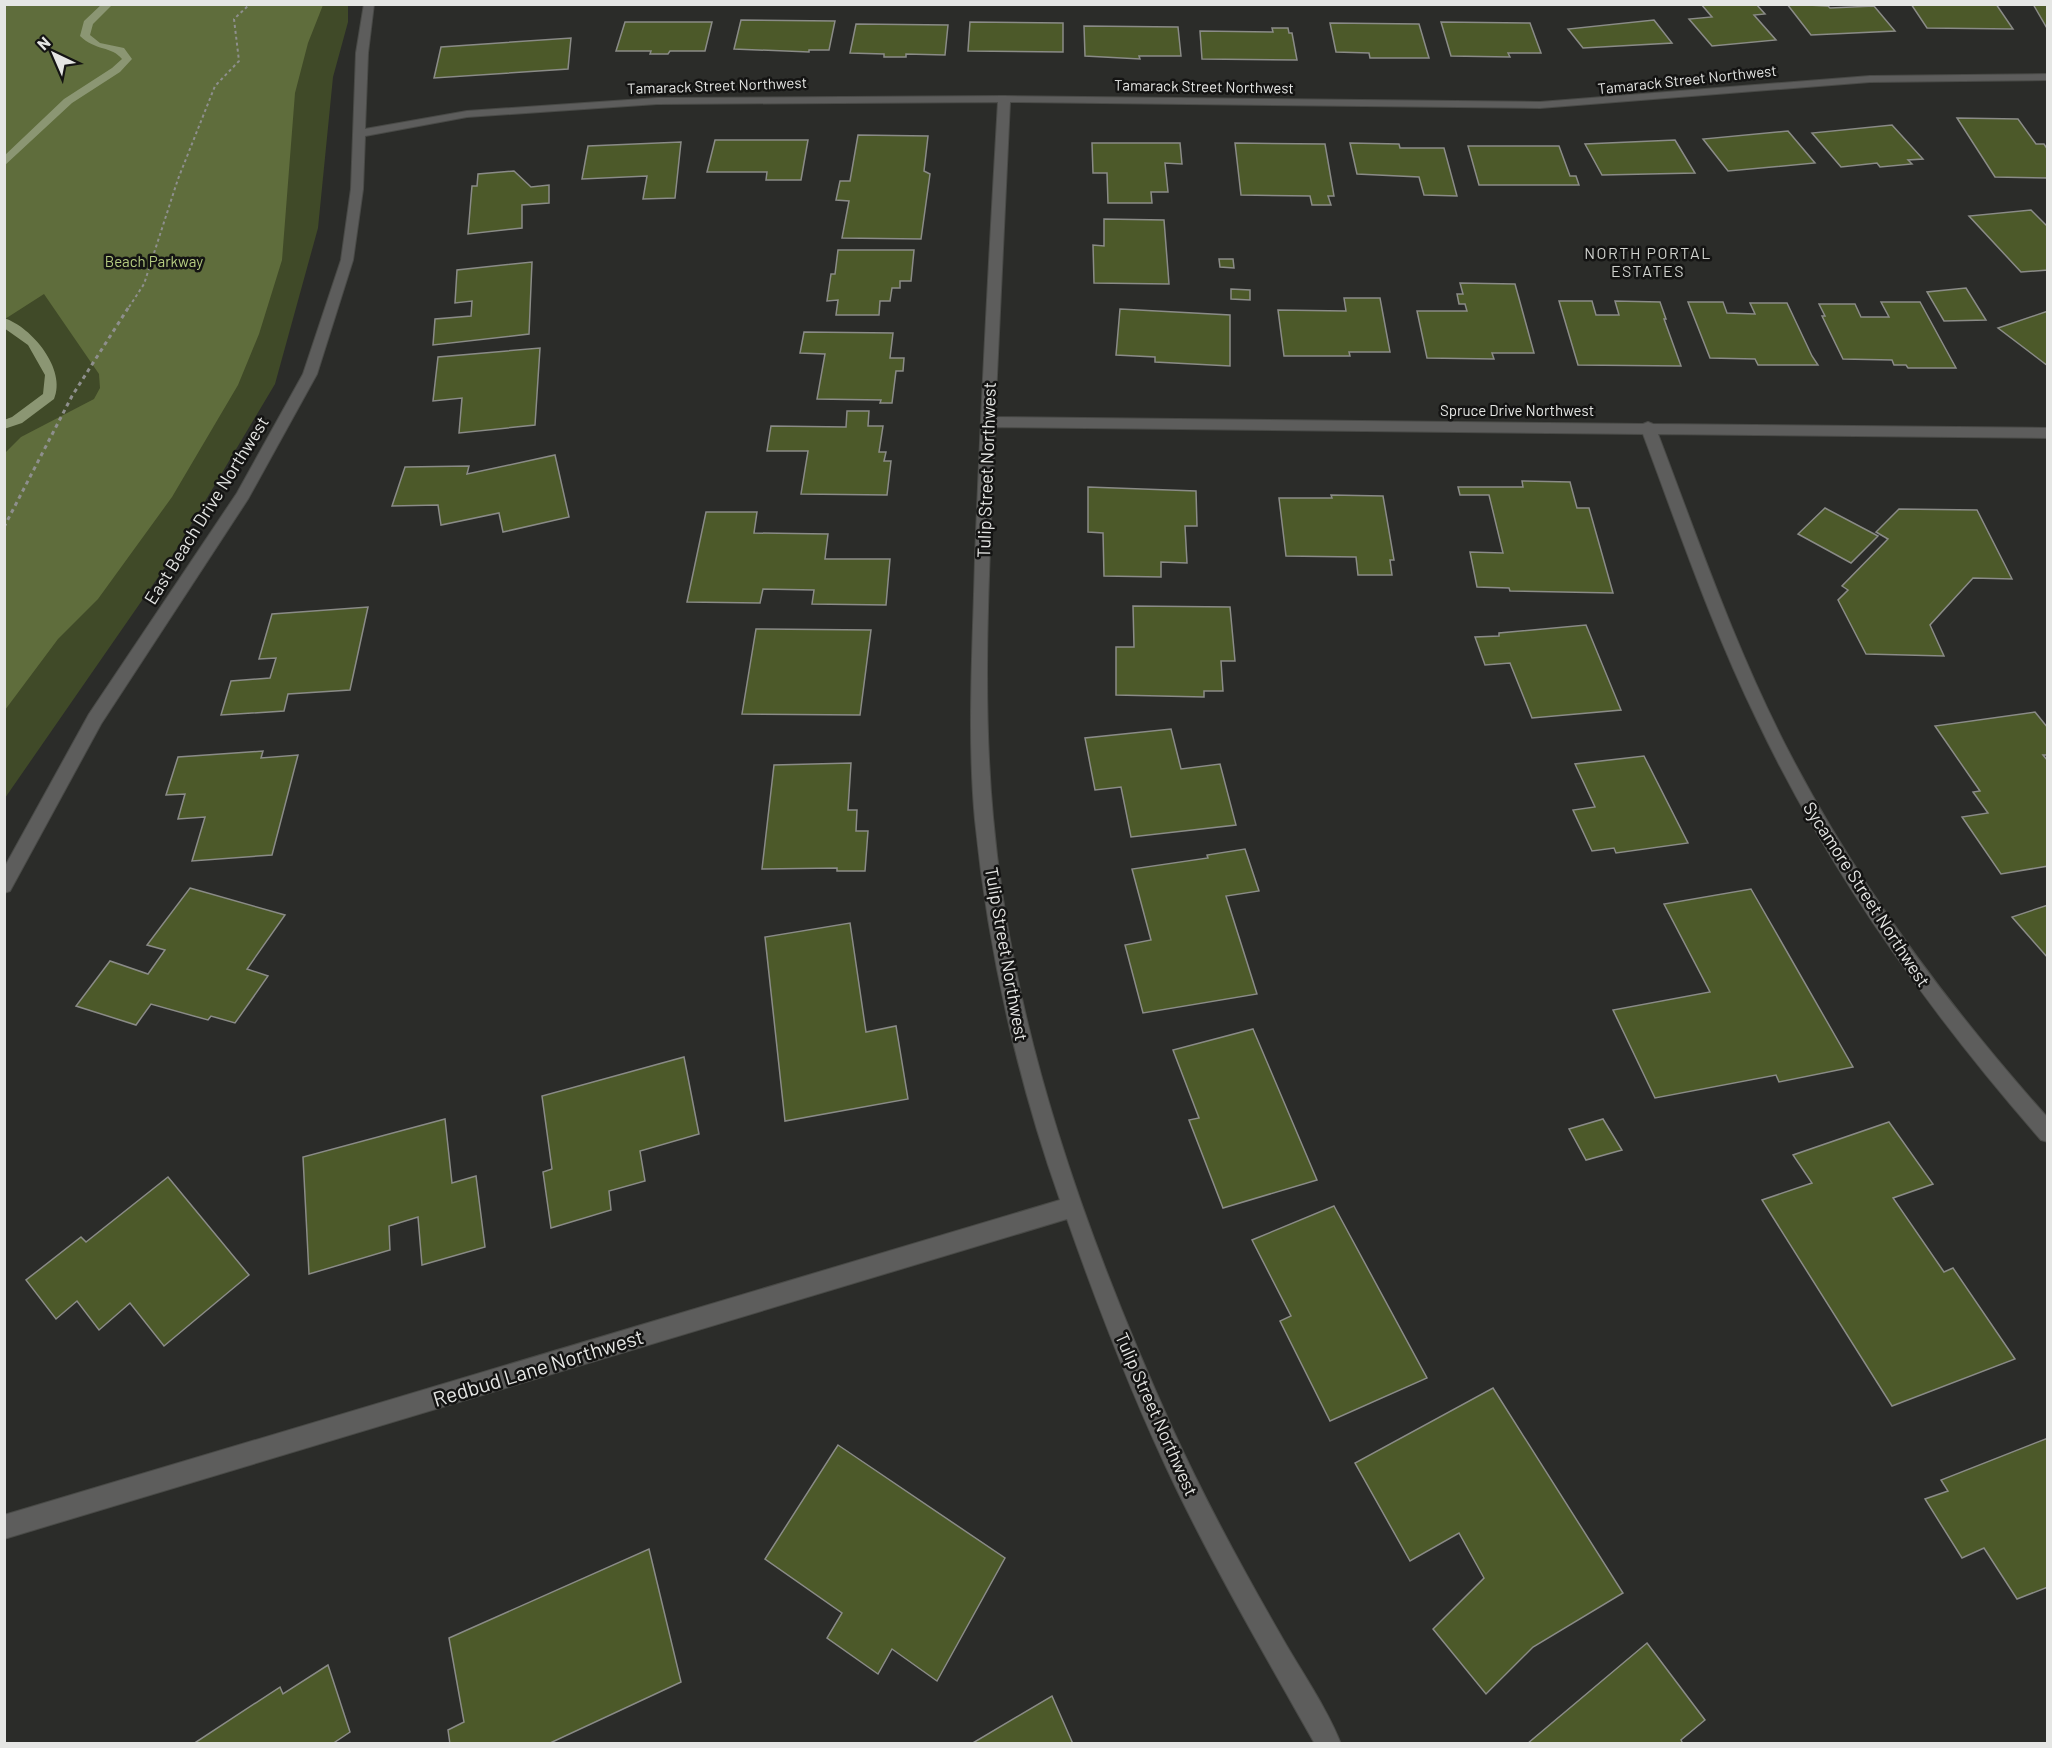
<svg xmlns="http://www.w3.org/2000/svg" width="2052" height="1748" viewBox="0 0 2052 1748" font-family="Barlow,sans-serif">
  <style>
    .green { fill: #404a28 }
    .forest { fill: #5f6d3c }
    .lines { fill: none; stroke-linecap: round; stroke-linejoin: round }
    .stream { fill: #8b9673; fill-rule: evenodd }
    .building { fill: #4c5929; stroke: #8a8b87; stroke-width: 1.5 }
    .street-casing { stroke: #494a47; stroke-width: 2 }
    .path-far1 { stroke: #8e8f8d; stroke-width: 2; stroke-dasharray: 3 3; stroke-linecap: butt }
    .path { stroke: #8e8f8d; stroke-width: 3; stroke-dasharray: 4 4; stroke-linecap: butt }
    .street { fill: #5d5d5c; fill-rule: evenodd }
    .labels { text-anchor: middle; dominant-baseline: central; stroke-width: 5; stroke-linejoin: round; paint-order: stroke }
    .far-street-label { font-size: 15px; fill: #e5e6e4; stroke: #141413 }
    .far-park-label { font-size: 15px; fill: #b6cd81; stroke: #141413 }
    .far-neighbourhood-label { font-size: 16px; letter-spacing: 1.5px; fill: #cfd1cd; stroke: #141413 }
    .street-label { font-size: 18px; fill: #e5e6e4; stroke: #141413 }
    .near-street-label { font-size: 21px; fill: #e5e6e4; stroke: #141413 }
  </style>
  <rect width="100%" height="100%" fill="#2b2c29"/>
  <polygon class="green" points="159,5 348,5 348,22 333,77 318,228 275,384 170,560 5,798 4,211"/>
  <polygon class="forest" points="5,4 323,5 308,43 295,93 282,260 259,334 238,385 172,497 98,599 58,639 5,710 5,453 21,437 94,399 100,388 99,374 44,294 5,319"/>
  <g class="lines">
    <g class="stream">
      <path d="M102,4h11l-20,20 -3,11 10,8 24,5 8,11 -12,13 -48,31 -68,63v-10l60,-57 48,-31 10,-9c-10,-13 -27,-8 -42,-23l4,-15z"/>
      <path d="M4,318c28,9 63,52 50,81l-32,24 -18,6v-9l8,-3 31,-23 2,-19 -17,-30 -24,-17z"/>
    </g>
  </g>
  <g class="building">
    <polygon points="1701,4 1756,4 1765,14 1754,15 1776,40 1712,46 1689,19 1712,17"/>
    <polygon points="1787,4 1828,6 1830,8 1874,6 1895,31 1811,35"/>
    <polygon points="1911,4 1996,4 2013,29 1927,28"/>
    <polygon points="2033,4 2048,4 2048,30"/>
    <polygon points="741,20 835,21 829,50 809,50 809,52 734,49"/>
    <polygon points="1654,20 1672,43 1583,48 1568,29"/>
    <polygon points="625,22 712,22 705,51 670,51 668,54 650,54 651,51 616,51"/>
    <polygon points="970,22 1063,23 1063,52 968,51"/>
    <polygon points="1441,22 1530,23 1541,53 1508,53 1510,57 1451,56"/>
    <polygon points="1330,23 1419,24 1429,58 1370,58 1369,53 1336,52"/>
    <polygon points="856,24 948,25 945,55 906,54 906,57 884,57 884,54 850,53"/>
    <polygon points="1084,26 1178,27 1181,56 1139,56 1140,59 1085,56"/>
    <polygon points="1272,28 1288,28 1289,33 1292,33 1297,60 1202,59 1200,31 1273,32"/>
    <polygon points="571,38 568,69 434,78 441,47"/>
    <polygon points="1957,118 2018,119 2036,144 2044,144 2048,150 2048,178 1995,177"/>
    <polygon points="1892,125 1923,159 1908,160 1912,164 1880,167 1877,163 1841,167 1812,133"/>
    <polygon points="1788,131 1815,163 1728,171 1703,139"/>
    <polygon points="858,135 928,136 924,171 930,174 921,239 842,238 849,201 836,200 840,181 850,181"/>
    <polygon points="715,140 808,140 801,180 766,180 767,172 707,172"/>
    <polygon points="1675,140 1695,173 1602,175 1585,144"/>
    <polygon points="681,142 675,198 643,199 647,176 582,179 588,146"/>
    <polygon points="1092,143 1180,143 1182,164 1165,163 1168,192 1151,192 1152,203 1108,203 1107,173 1093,173"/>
    <polygon points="1235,143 1325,144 1334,196 1328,196 1331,205 1312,205 1310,196 1241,195"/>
    <polygon points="1350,143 1399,144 1400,148 1444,148 1457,196 1424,195 1419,177 1357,174"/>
    <polygon points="1468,146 1559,146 1570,176 1576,176 1579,185 1479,185"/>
    <polygon points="514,171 531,187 549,185 549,203 522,205 522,228 468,234 472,186 477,186 478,174"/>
    <polygon points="2031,210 2048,227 2048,270 2021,272 1969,216"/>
    <polygon points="1104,219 1164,220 1169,284 1094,283 1093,245 1104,246"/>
    <polygon points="838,250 914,250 911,281 900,281 900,288 892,288 890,301 880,301 879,315 836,315 838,300 827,301 831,274 835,274"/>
    <polygon points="1219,259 1233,259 1234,268 1220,267"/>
    <polygon points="532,262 529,334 433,345 435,319 471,316 472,301 455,303 457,270"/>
    <polygon points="1460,283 1515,284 1534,353 1492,353 1494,359 1427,358 1417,311 1467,311 1465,304 1459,304 1457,294 1463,294"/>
    <polygon points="1966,288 1986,320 1944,321 1927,292"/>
    <polygon points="1231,289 1250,290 1250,300 1231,299"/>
    <polygon points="1344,298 1380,298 1390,352 1349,352 1350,356 1284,356 1278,310 1346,311"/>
    <polygon points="1559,301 1592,301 1596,315 1619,315 1615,301 1660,302 1666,319 1664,319 1681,366 1578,365"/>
    <polygon points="1688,302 1723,302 1727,313 1755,314 1750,303 1787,303 1812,356 1818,365 1758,365 1755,359 1710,358"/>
    <polygon points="1881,302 1920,302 1956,368 1908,368 1906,365 1894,365 1892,360 1843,359 1822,316 1825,316 1819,304 1855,304 1861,317 1889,317"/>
    <polygon points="1120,309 1230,315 1230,366 1155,362 1155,357 1116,355"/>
    <polygon points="2048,311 2048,366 1998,328"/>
    <polygon points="804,332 893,333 890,358 904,358 903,371 896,371 892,403 880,403 881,400 817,399 825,354 800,353"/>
    <polygon points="540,348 535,425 459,433 462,398 433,401 438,357"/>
    <polygon points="847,411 869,411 868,426 883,426 879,452 886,452 884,461 891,461 887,495 801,494 808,451 767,451 771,426 846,427"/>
    <polygon points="555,455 569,517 503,532 499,513 441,525 438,505 392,506 405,467 469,466 467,474"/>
    <polygon points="1522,481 1570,482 1577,508 1589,508 1613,593 1510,591 1509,588 1477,587 1470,552 1503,553 1489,495 1460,495 1458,487 1523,487"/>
    <polygon points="1088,487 1196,491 1197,526 1185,526 1187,563 1161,562 1161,577 1104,576 1103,533 1088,532"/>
    <polygon points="1331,495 1383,496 1394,560 1390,560 1392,575 1358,575 1356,557 1286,556 1279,498 1332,498"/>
    <polygon points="1825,508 1878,536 1851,563 1798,534"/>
    <polygon points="1899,509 1977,510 2012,579 1973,578 1930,625 1944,656 1866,654 1838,600 1848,590 1842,586 1888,539 1876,532"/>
    <polygon points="706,512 757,512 754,533 828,534 825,559 890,559 886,605 812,604 814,590 763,589 760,603 687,602"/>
    <polygon points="1133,606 1230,607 1235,661 1221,661 1223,691 1204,691 1204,697 1116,695 1116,647 1134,647"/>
    <polygon points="368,607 350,690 288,694 284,711 221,715 231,681 270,678 276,658 259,659 272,614"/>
    <polygon points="1586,625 1621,710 1532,718 1510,663 1485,665 1475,637 1499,636 1499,633"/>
    <polygon points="756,629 871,630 860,715 742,714"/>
    <polygon points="2035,712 2048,728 2048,755 2043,755 2048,761 2048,866 2001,874 1962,817 1988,813 1973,792 1980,791 1935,726"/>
    <polygon points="1171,729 1181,769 1220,764 1236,825 1131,837 1121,787 1095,790 1085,738"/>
    <polygon points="263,751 261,758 298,755 272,855 192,861 205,817 178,819 185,794 166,795 178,757"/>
    <polygon points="1644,756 1688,843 1616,853 1614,848 1592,851 1573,810 1595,807 1575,764"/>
    <polygon points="851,763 848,810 857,810 856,831 868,831 865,871 837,871 837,868 762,869 774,765"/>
    <polygon points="1245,849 1259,891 1226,896 1257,994 1143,1013 1125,945 1151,940 1132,869 1208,858 1207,855"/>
    <polygon points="190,888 285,915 247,969 268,976 235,1023 211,1016 208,1020 151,1004 136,1025 76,1006 110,961 148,974 165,950 147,945"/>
    <polygon points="1751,889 1853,1067 1779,1082 1776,1075 1655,1098 1613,1010 1710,992 1664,904"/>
    <polygon points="2048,905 2048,958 2012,917"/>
    <polygon points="850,923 866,1032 896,1026 908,1099 785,1121 765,937"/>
    <polygon points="1253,1029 1317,1180 1223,1208 1189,1120 1199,1118 1173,1050"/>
    <polygon points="684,1057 699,1134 640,1151 645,1181 609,1191 611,1210 551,1228 543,1172 552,1169 542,1096"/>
    <polygon points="445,1119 452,1183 476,1176 485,1247 422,1265 418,1217 389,1226 390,1250 309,1274 303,1157"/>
    <polygon points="1603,1119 1622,1150 1586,1160 1569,1129"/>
    <polygon points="1889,1122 1933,1184 1893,1198 1944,1272 1953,1268 2015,1359 1892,1406 1762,1200 1812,1183 1793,1155"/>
    <polygon points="168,1177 249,1275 164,1346 130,1303 99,1330 77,1301 56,1319 26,1280 81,1237 86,1242"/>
    <polygon points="1334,1206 1427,1378 1330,1421 1280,1321 1291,1316 1252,1240"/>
    <polygon points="1493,1388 1623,1593 1533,1647 1486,1694 1433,1629 1484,1578 1459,1533 1410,1561 1355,1463"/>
    <polygon points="2048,1438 2048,1587 2017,1599 1984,1548 1962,1558 1925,1499 1948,1491 1941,1480"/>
    <polygon points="838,1445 1005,1558 937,1681 892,1649 878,1674 827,1638 842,1613 765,1559"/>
    <polygon points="649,1549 681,1682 548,1744 450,1744 448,1730 464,1722 449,1638"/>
    <polygon points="1647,1643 1705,1720 1681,1740 1683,1744 1527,1744"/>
    <polygon points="328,1665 350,1732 332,1744 193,1744 280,1687 283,1694"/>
    <polygon points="1052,1696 1073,1744 971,1744"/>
  </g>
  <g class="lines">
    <g class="street-casing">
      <path id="street" d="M364,4h10l-6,49 -3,76 102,-18 190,-13 347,-2 536,6 330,-26 178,-2v6l-178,2 -330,26 -530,-6 -15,315 648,7 5,-2 5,2 395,4v10l-390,-4c41,108 79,219 133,322 69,132 158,251 257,362v24l-7,-2c-112,-128 -211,-266 -284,-420 -45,-92 -78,-190 -114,-286l-648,-7c-5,130 -14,260 -2,390 19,213 93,420 180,613 32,70 69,138 107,204 20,36 46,72 61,110h-26c-48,-85 -97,-169 -139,-256 -42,-87 -77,-178 -109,-269l-1063,320v-24l1056,-315c-43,-122 -72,-251 -85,-380 -8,-87 -2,-174 0,-261 6,-153 14,-304 23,-457l-341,2 -190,13 -102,19 -2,53 -10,71 -36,114 -69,125 -147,225 -91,167 -6,2v-25l85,-154 148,-221 66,-119 38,-114 10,-71 5,-136z"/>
    </g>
    <polyline class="path-far1" points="129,307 144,284 178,179 215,86 239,61 234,19 250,4"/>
    <polyline class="path" points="4,527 72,396 130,305"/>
    <use href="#street" class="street"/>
  </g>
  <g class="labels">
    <g class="far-street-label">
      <text transform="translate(1687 79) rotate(-6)">Tamarack Street Northwest</text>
      <text transform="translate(717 85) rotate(-2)">Tamarack Street Northwest</text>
      <text transform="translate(1204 86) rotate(1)">Tamarack Street Northwest</text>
      <text x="1517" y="410">Spruce Drive Northwest</text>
    </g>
    <g class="far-park-label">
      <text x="154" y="261">Beach Parkway</text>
    </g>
    <g class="far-neighbourhood-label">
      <text x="1648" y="252">NORTH PORTAL<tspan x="1648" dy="18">ESTATES</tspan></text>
    </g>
    <g class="street-label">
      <text transform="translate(986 470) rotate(-88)">Tulip Street Northwest</text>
      <text transform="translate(206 510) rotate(-58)">East Beach Drive Northwest</text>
      <text transform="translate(1867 894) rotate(57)">Sycamore Street Northwest</text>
      <text transform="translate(1007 954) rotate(80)">Tulip Street Northwest</text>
      <text transform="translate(1157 1414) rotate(66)">Tulip Street Northwest</text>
    </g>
    <g class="near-street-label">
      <text transform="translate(538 1367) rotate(-17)">Redbud Lane Northwest</text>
    </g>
  </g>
  <rect width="2052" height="1748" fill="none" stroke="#e5e6e4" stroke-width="12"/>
  <g transform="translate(54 54) rotate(316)" stroke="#141413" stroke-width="4.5" paint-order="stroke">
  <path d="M0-4.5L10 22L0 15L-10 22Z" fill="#e5e6e4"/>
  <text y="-9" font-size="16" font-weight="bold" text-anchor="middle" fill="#e5e6e4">N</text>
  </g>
</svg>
